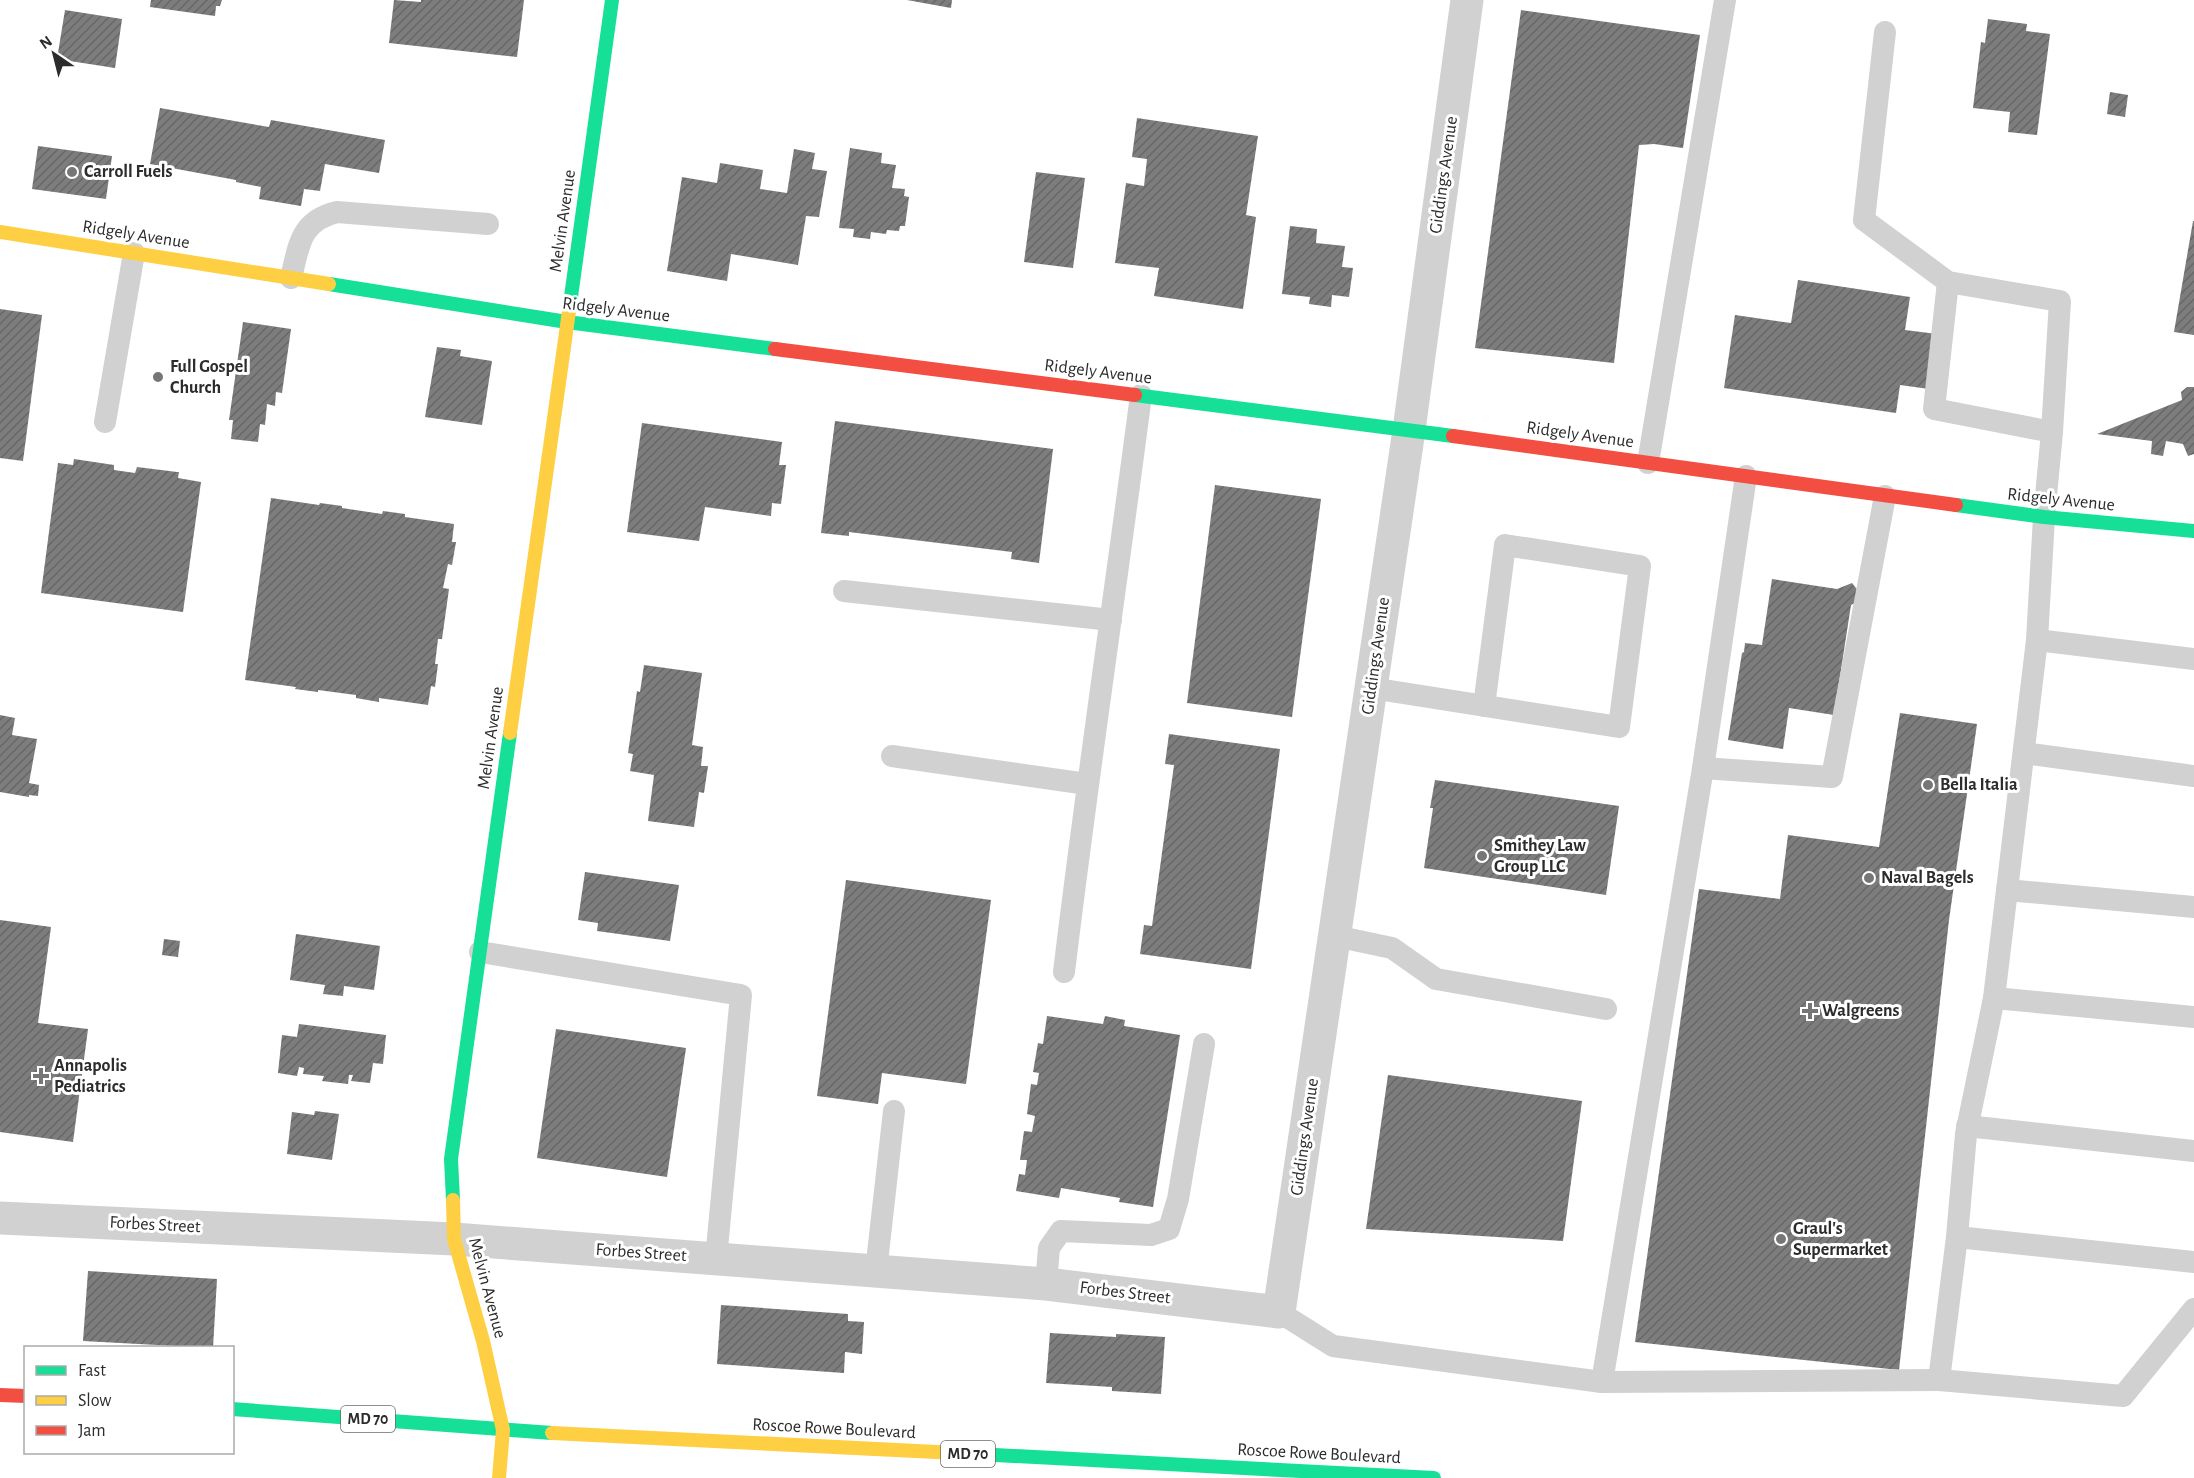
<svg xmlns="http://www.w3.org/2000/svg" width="2194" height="1478" viewBox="0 0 2194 1478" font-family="'Alegreya Sans',sans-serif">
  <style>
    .building { fill: url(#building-hatch) }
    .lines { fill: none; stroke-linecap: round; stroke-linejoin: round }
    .lane { stroke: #d1d1d1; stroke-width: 22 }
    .street { stroke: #d1d1d1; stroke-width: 33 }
    .fast { stroke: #16e098; stroke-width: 14 }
    .slow { stroke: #ffcf43; stroke-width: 14 }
    .jam { stroke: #f24e42; stroke-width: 14 }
    .poi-dot { fill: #767676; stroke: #fff; stroke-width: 2 }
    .labels { text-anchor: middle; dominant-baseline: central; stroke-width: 6; stroke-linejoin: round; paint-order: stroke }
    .shield { fill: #fff; stroke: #6b6b6b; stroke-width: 1.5 }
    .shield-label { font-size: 16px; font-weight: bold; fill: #2c2c2c }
    .poi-label { font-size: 18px; font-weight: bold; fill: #2c2c2c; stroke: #fff; text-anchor: start }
    .street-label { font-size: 18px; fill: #2c2c2c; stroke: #fff }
  </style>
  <defs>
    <pattern id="building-hatch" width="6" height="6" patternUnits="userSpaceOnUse" patternTransform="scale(1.5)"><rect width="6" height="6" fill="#7d7d7d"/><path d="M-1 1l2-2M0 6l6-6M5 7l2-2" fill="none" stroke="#676767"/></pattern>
  </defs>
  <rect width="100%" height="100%" fill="#fff"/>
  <g class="building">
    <polygon points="151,0 222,0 220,6 216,6 215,16 150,7"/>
    <polygon points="394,0 421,2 421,0 524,0 517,57 389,43"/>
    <polygon points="907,0 952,0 951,8"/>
    <polygon points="65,10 122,19 115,68 57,59"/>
    <polygon points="1521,10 1700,35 1683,148 1654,144 1639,145 1614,363 1475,348"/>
    <polygon points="1988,19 2027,24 2026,31 2050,34 2037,135 2008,132 2010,112 1973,108 1981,42 1985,43"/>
    <polygon points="2110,92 2128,95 2125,117 2107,114"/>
    <polygon points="160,108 269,127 271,120 385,140 379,173 325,164 320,191 304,189 301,206 259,199 261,187 236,182 236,180 150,164"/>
    <polygon points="1137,118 1258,136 1246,215 1256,217 1243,309 1154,296 1159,268 1115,263 1126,183 1144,186 1147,159 1132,157"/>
    <polygon points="38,146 112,156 106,199 32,189"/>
    <polygon points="850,148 882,153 881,163 896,165 892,188 905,189 904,196 909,197 905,226 900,226 899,231 887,230 886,234 871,232 870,239 853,237 854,229 839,228"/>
    <polygon points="794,149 815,153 812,169 827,171 819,217 806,216 798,265 731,254 727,281 667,271 682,177 717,183 720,163 763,170 760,189 787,193"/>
    <polygon points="1036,172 1085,178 1073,268 1024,262"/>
    <polygon points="2193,221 2194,221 2194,335 2174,332"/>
    <polygon points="1290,226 1317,229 1316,243 1345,246 1342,267 1353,268 1349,297 1332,295 1331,307 1309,304 1310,297 1282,294"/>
    <polygon points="1798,280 1910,297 1905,330 1937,334 1929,389 1900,385 1896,413 1724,388 1735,315 1791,323"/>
    <polygon points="0,309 42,315 23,461 0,458"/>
    <polygon points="243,322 291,329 282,393 276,392 275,406 267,404 265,425 260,424 258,442 231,439 233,420 229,420"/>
    <polygon points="437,347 461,350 460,356 492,361 482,425 425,417"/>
    <polygon points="2187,387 2194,387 2194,454 2188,456 2183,444 2166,441 2163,456 2151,454 2152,441 2097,434 2182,400 2181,392"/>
    <polygon points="835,421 1053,449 1039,563 1011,559 1012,552 849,532 849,536 821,533"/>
    <polygon points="642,423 782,442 779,465 786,465 781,504 772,503 771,516 705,507 699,541 627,532"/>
    <polygon points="74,459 114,465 114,470 135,473 137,467 177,472 179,472 178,478 201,482 183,612 41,593 58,463 73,465"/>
    <polygon points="1215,485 1321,499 1292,717 1187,703"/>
    <polygon points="271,498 319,505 320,503 342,506 342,508 382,514 383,511 405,514 405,517 454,524 452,542 456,542 452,565 448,564 443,588 449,589 442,639 438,639 435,664 438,664 435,687 431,686 428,705 379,698 379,702 356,698 356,695 318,690 318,692 295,689 296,687 245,680"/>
    <polygon points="1772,579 1837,589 1852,583 1864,598 1851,605 1834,715 1789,708 1783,749 1728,740 1742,653 1744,652 1745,643 1762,645"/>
    <polygon points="644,665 702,673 692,745 703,747 701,766 708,766 704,793 699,792 694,827 648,821 654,775 630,771 633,754 628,753 637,691 640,692"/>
    <polygon points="1900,713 1977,724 1949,920 1899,1370 1635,1342 1699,889 1780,899 1788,835 1879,847"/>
    <polygon points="0,715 15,718 12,735 37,739 29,783 39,785 38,796 29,795 29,797 0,792"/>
    <polygon points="1169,734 1280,749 1251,969 1140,954 1144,925 1152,926 1174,765 1165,764"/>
    <polygon points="1435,780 1619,806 1606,895 1424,868 1433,808 1430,808"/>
    <polygon points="585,872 679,885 670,941 597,931 598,923 578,920"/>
    <polygon points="846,880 991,900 966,1084 882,1073 878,1104 817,1096"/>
    <polygon points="0,920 51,927 38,1023 88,1029 73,1142 0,1132"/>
    <polygon points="296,934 380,946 374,990 344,986 343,996 323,994 325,985 290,980"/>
    <polygon points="164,939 180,941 178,957 162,955"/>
    <polygon points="1047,1016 1103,1024 1105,1016 1125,1020 1124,1026 1180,1035 1153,1207 1119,1202 1120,1198 1061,1188 1059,1198 1016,1191 1019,1174 1025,1175 1027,1160 1020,1160 1024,1131 1032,1132 1035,1116 1027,1114 1031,1084 1037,1085 1039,1073 1033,1072 1038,1043 1043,1044"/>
    <polygon points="299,1024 386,1035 383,1064 373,1063 370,1083 351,1081 353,1075 349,1075 348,1084 322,1081 324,1076 303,1074 304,1068 299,1067 297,1076 278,1073 282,1035 297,1037"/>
    <polygon points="556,1029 686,1048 667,1177 537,1158"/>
    <polygon points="1388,1075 1582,1101 1563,1241 1366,1229"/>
    <polygon points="315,1111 339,1114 332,1160 287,1154 292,1112 314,1115"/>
    <polygon points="88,1271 217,1279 213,1348 83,1341"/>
    <polygon points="721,1305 848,1314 848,1321 864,1322 862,1354 845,1352 844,1373 717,1364"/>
    <polygon points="1050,1333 1116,1337 1116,1334 1165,1337 1161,1394 1112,1391 1112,1387 1046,1383"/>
  </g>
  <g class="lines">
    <g class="lane">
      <polyline points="1885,32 1864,220 1948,282 2060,301 2052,432 2044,517 2037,640 2007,890"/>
      <path d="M291,278c8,-33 9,-57 46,-66l151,12"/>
      <polyline points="1948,282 1934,409 2052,432"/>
      <polyline points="105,422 134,253"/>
      <polyline points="1648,463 1725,0"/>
      <polyline points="844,591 1111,620"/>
      <polyline points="2037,640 2194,659"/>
      <polyline points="1371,688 1619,727 1640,566 1505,545 1484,706"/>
      <polyline points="2024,753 2194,776"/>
      <polyline points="892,756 1087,784"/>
      <polyline points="1703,768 1832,777 1885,496"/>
      <polyline points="2194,907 2007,890 1994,998 1966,1134 1957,1237 1939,1380 2123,1396 2194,1309"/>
      <polyline points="1335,936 1392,948 1436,979 1606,1009"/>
      <polyline points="480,952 741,995 716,1259"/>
      <path d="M1064,972c23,-192 52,-384 77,-577"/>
      <polyline points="1994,998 2194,1017"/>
      <polyline points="1967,1126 2194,1151"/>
      <polyline points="1957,1237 2194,1262"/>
      <polyline points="876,1271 894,1111"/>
      <polyline points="1046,1284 1049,1248 1061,1231 1151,1235 1169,1229 1178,1199 1204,1044"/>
      <polyline points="1279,1312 1333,1346 1602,1382 1939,1380"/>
      <polyline points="1602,1382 1703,768 1746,476"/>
    </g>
    <polyline class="street" points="0,1218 454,1239 1046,1284 1279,1312 1409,430 1467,0"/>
    <g class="fast">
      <polyline points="329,284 567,322 775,349"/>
      <polyline points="570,304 612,0"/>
      <polyline points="1135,395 1453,436"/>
      <polyline points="1956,505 2044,517 2194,531"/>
      <polyline points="453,1200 451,1159 510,733"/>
      <polyline points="232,1409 552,1433"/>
      <polyline points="977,1454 1434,1478"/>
    </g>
    <g class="slow">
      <polyline points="0,232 329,284"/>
      <polyline points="510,733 570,304"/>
      <polyline points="453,1200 454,1239 483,1341 503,1430 499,1478"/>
      <polyline points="552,1433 977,1454"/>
    </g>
    <g class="jam">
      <polyline points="775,349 1135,395"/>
      <polyline points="1453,436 1956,505"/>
      <polyline points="0,1395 26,1396"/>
    </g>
  </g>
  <g class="poi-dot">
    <circle cx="72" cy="172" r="6"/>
    <circle cx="158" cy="377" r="6"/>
    <circle cx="1928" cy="785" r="6"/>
    <circle cx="1482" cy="856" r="6"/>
    <circle cx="1869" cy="878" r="6"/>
    <path d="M1807 1002h6v6h6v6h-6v6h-6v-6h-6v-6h6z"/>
    <path d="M38 1067h6v6h6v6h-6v6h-6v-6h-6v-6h6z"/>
    <circle cx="1781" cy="1239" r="6"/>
  </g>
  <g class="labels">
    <g class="shield">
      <rect x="341" y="1406" width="54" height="26" rx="4.5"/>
      <rect x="941" y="1441" width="54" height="26" rx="4.5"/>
    </g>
    <g class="shield-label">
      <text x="368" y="1419">MD 70</text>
      <text x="968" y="1454">MD 70</text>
    </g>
    <g class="poi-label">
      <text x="84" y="172">Carroll Fuels</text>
      <text x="170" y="367">Full Gospel<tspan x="170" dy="21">Church</tspan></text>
      <text x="1940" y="785">Bella Italia</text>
      <text x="1494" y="846">Smithey Law<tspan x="1494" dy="21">Group LLC</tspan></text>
      <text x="1881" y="878">Naval Bagels</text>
      <text x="1822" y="1011">Walgreens</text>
      <text x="54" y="1066">Annapolis<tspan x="54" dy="21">Pediatrics</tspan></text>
      <text x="1793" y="1229">Graul's<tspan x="1793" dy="21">Supermarket</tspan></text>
    </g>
    <g class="street-label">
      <text transform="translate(1444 175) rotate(-82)">Giddings Avenue</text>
      <text transform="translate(563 221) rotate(-82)">Melvin Avenue</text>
      <text transform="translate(136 235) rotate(9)">Ridgely Avenue</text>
      <text transform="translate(616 310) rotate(7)">Ridgely Avenue</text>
      <text transform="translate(1098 372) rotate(7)">Ridgely Avenue</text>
      <text transform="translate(1580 435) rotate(8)">Ridgely Avenue</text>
      <text transform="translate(2061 500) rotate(6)">Ridgely Avenue</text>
      <text transform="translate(1376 656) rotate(-82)">Giddings Avenue</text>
      <text transform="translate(491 738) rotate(-82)">Melvin Avenue</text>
      <text transform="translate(1305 1137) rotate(-82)">Giddings Avenue</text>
      <text transform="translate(155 1225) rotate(3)">Forbes Street</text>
      <text transform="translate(641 1253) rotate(4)">Forbes Street</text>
      <text transform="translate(487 1288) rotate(75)">Melvin Avenue</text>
      <text transform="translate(1125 1293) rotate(7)">Forbes Street</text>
      <text transform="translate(834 1429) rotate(3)">Roscoe Rowe Boulevard</text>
      <text transform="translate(1319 1454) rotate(3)">Roscoe Rowe Boulevard</text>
    </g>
  </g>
  <rect x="24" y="1346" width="210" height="108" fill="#ffffff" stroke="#ababab" stroke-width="1.5"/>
  <rect x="36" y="1366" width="30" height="9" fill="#16e098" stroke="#ababab" stroke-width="1.5"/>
  <text x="78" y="1376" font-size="18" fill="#2c2c2c">Fast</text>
  <rect x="36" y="1396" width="30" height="9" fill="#ffcf43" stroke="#ababab" stroke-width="1.5"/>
  <text x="78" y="1406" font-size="18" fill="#2c2c2c">Slow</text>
  <rect x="36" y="1426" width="30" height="9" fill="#f24e42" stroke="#ababab" stroke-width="1.5"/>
  <text x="78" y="1436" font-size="18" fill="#2c2c2c">Jam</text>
  <g transform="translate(54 54) rotate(325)" stroke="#ffffff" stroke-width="4.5" paint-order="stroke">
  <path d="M0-4.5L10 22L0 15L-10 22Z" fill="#2c2c2c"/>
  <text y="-9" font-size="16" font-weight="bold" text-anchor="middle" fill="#2c2c2c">N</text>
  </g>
</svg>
